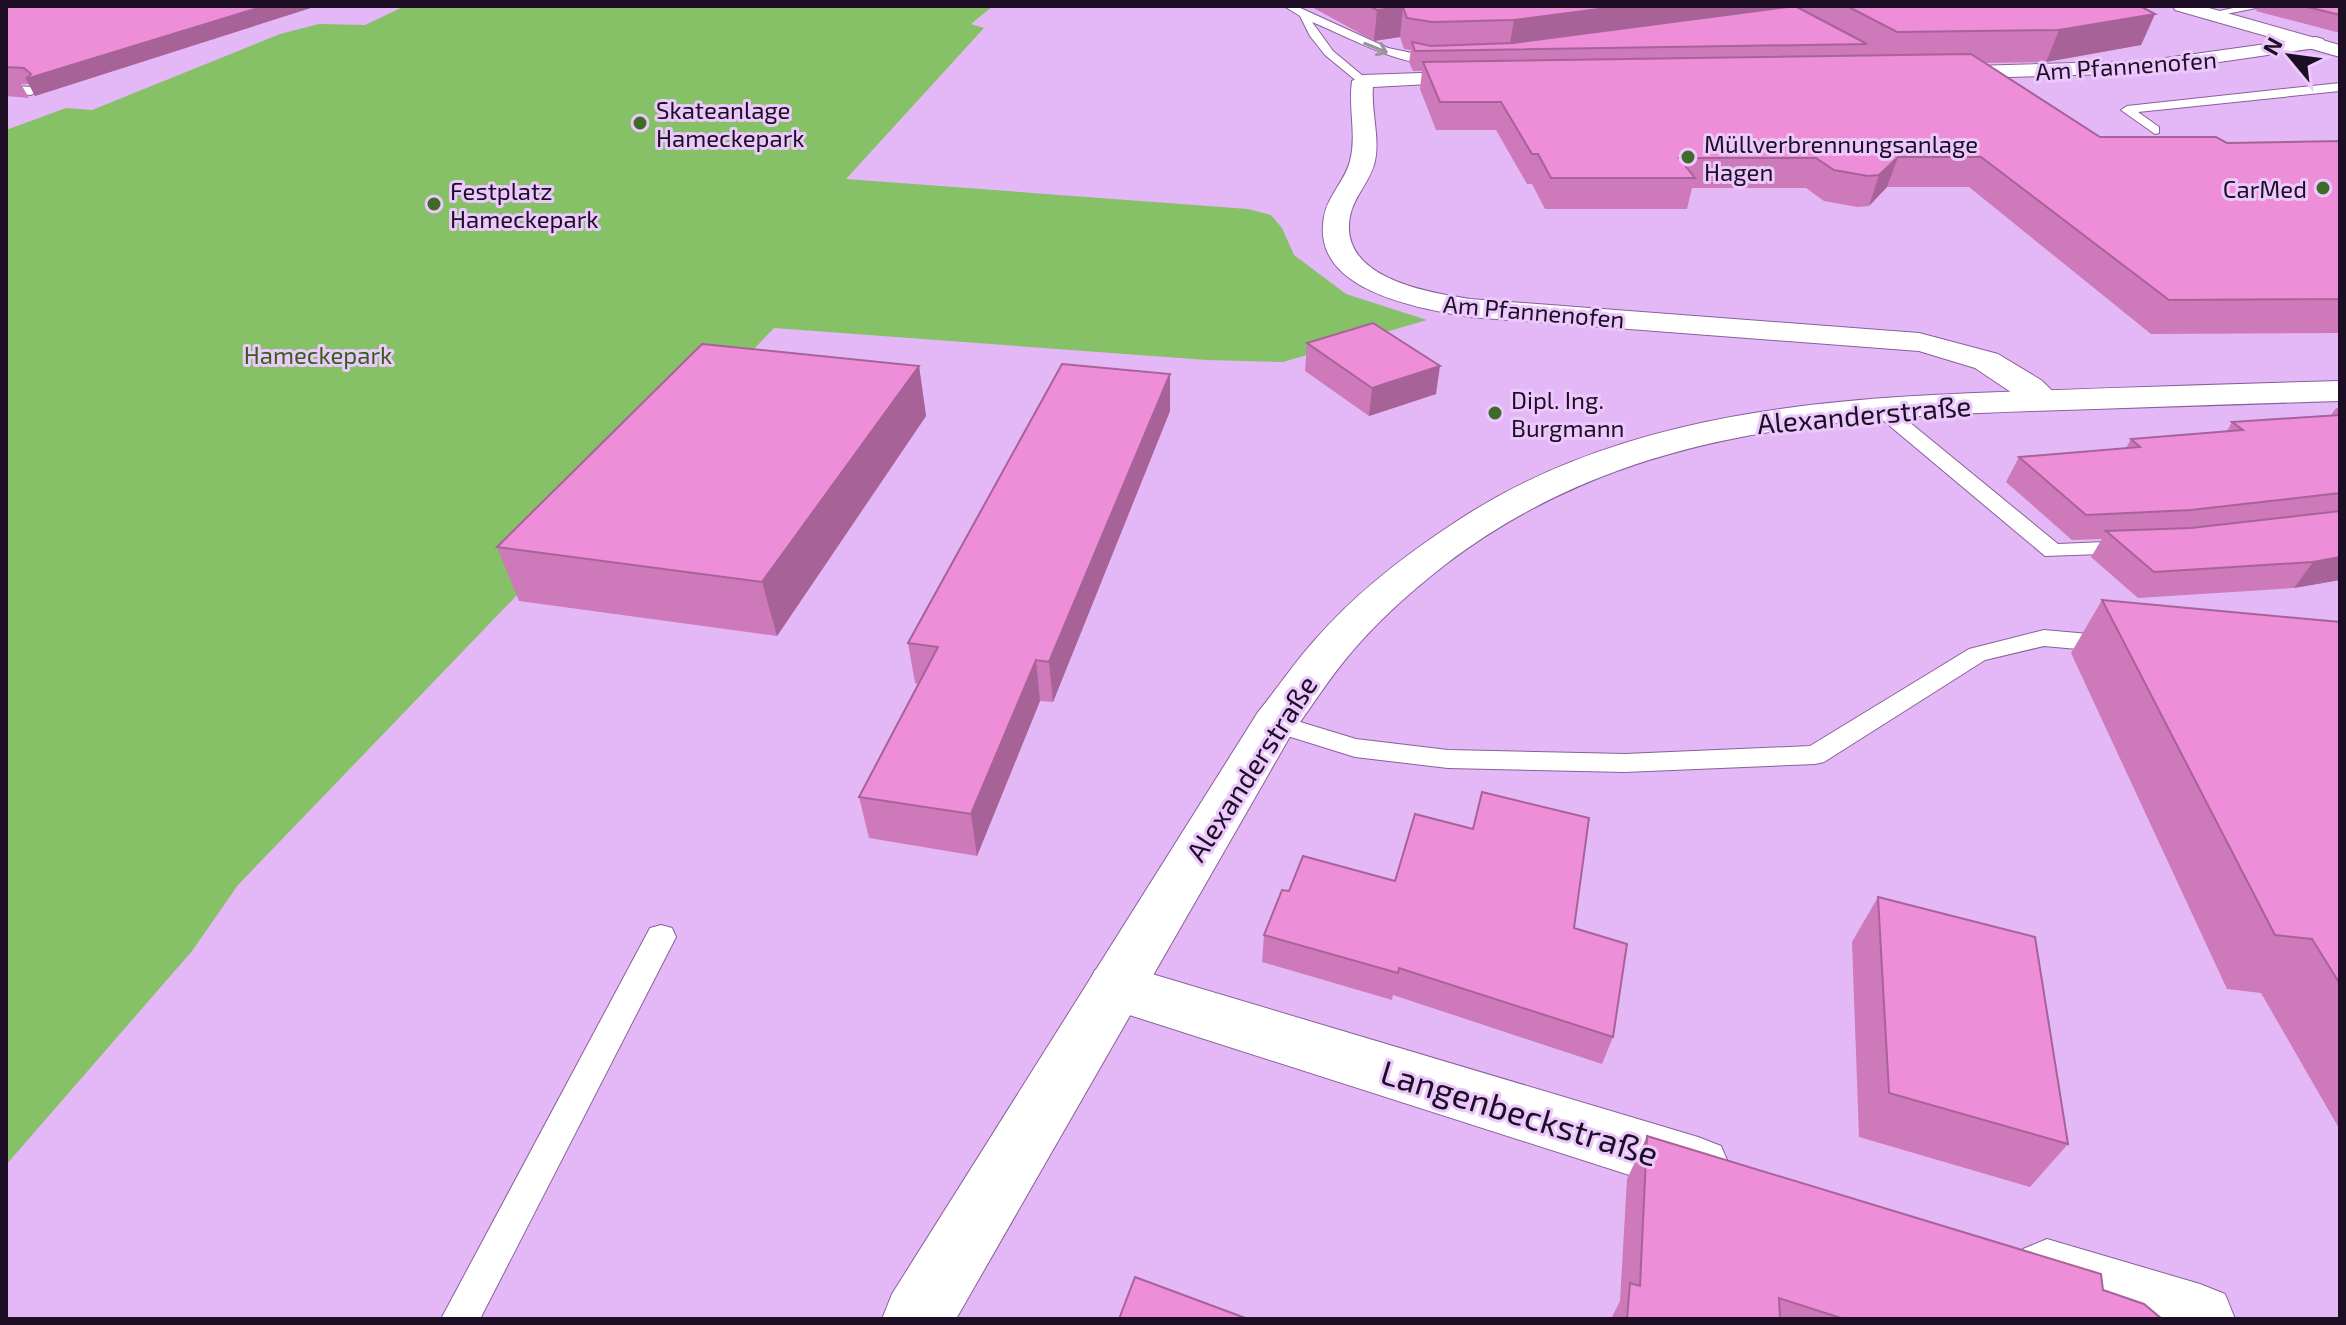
<svg xmlns="http://www.w3.org/2000/svg" width="2346" height="1325" viewBox="0 0 2346 1325" font-family="'Exo 2',sans-serif">
  <style>
    .green { fill: #86c067 }
    .lines { fill: none; stroke-linecap: round; stroke-linejoin: round }
    .service-casing { stroke: #886099; stroke-width: 2 }
    .minor-casing { stroke: #886099; stroke-width: 2 }
    .tertiary-casing { stroke: #886099; stroke-width: 2 }
    .secondary-casing { stroke: #886099; stroke-width: 2 }
    .service { fill: #fff; fill-rule: evenodd }
    .minor { fill: #fff; fill-rule: evenodd }
    .tertiary { fill: #fff; fill-rule: evenodd }
    .secondary { fill: #fff; fill-rule: evenodd }
    .wall { fill: #cd79ba }
    .shaded-wall { fill: #a76397 }
    .building { fill: #ee8dd8; stroke: #a76397; stroke-width: 2 }
    .oneway { stroke: #9a939d }
    .poi-dot { fill: #3f6a27; stroke: #ecc9fc; stroke-width: 3 }
    .labels { text-anchor: middle; dominant-baseline: central; stroke-width: 6; stroke-linejoin: round; paint-order: stroke }
    .far-street-label { font-size: 24px; fill: #1e0e25; stroke: #ecc9fc }
    .far-poi-label { font-size: 24px; fill: #1e0e25; stroke: #ecc9fc; text-anchor: start }
    .far-park-label { font-size: 24px; fill: #355e1b; stroke: #ecc9fc }
    .street-label { font-size: 28px; fill: #1e0e25; stroke: #ecc9fc }
    .near-street-label { font-size: 34px; fill: #1e0e25; stroke: #ecc9fc }
  </style>
  <rect width="100%" height="100%" fill="#e4b8f7"/>
  <polygon class="green" points="405,6 993,6 971,24 984,28 846,179 1248,209 1271,215 1282,228 1294,255 1346,294 1427,320 1283,362 1207,360 774,328 238,885 192,951 6,1165 6,130 66,108 92,110 280,34 319,24 365,25"/>
  <g class="lines">
    <g class="service-casing">
      <g id="service">
        <path d="M1284,6h12l92,42 58,12c-28,17 -105,-27 -134,-38l21,29 36,30 -10,2 -34,-28 -15,-19 -10,-20z"/>
        <polygon points="2242,6 2266,6 2211,17 2206,14"/>
        <polygon points="2340,83 2340,91 2138,112 2159,127 2159,133 2155,134 2121,110 2127,106"/>
        <polygon points="6,85 31,87 37,91 31,95 6,93"/>
        <polygon points="1879,401 1886,403 2058,544 2129,541 2140,547 2129,553 2045,556 1872,411 1870,407"/>
        <polygon points="2044,630 2111,636 2119,639 2123,644 2119,649 2111,652 2044,646 1985,660 1824,762 1815,764 1625,772 1448,768 1355,757 1265,729 1261,723 1265,717 1274,714 1356,739 1448,750 1625,754 1810,746 1969,649"/>
        <polygon points="661,925 672,928 676,937 480,1319 441,1319 650,928"/>
      </g>
    </g>
    <g class="minor-casing">
      <g id="minor">
        <polygon points="2316,37 2323,39 2326,43 2323,47 2144,73 1940,79 1929,73 1940,67 2144,61"/>
        <path d="M1479,71l7,2 4,4 -4,4 -113,6c-2,25 7,50 2,74 -4,19 -19,33 -24,51 -17,65 74,80 119,87l449,34 79,21 43,26 21,20 -5,7 -12,3 -12,-3 -58,-39 -56,-17 -449,-34c-52,-9 -160,-26 -146,-100 3,-20 21,-36 26,-56 7,-26 -2,-53 2,-80l11,-6z"/>
        <polygon points="1115,963 1698,1137 1721,1146 1730,1167 1721,1188 1698,1197 1095,1004 1087,987 1095,970"/>
        <polygon points="2047,1239 2200,1284 2225,1294 2235,1319 2087,1319 2023,1297 2013,1273 2023,1249"/>
      </g>
    </g>
    <g class="tertiary-casing">
      <polygon id="tertiary" points="2173,6 2202,6 2340,45 2340,57 2175,10"/>
    </g>
    <g class="secondary-casing">
      <path id="secondary" d="M2340,381v20c-103,3 -206,7 -308,10 -211,7 -411,20 -586,153 -36,28 -72,60 -101,96 -19,23 -35,49 -53,73l-336,586h-74l10,-25 366,-582c19,-23 36,-49 56,-71 40,-47 91,-86 143,-120 170,-112 379,-124 575,-130 103,-4 205,-7 308,-10z"/>
    </g>
    <use href="#service" class="service"/>
    <use href="#minor" class="minor"/>
    <use href="#tertiary" class="tertiary"/>
    <use href="#secondary" class="secondary"/>
  </g>
  <g class="wall">
    <polygon points="6,6 317,6 35,96 29,84 21,84 29,98 6,96"/>
    <polygon points="1310,6 1784,6 1784,7 1793,6 2140,6 2155,14 2141,45 2046,62 1984,63 2100,137 2227,143 2340,141 2340,333 2151,334 1969,187 1887,187 1869,206 1857,207 1824,201 1806,188 1692,188 1687,209 1545,209 1532,184 1527,184 1496,130 1436,130 1420,89 1422,71 1413,71 1409,62 1411,50 1404,49 1400,37 1374,41"/>
    <polygon points="2259,6 2340,6 2340,33 2256,11"/>
    <polygon points="1307,343 1436,394 1369,416 1305,371"/>
    <polygon points="919,366 926,416 777,636 519,601 497,547"/>
    <polygon points="2336,408 2340,408 2340,580 2294,588 2138,598 2091,557 2102,539 2072,540 2006,482 2019,457 2126,448 2131,439 2227,431 2232,422 2331,415"/>
    <polygon points="1170,411 1053,702 1040,701 977,856 869,838 859,797 919,684 915,683 908,643"/>
    <polygon points="2102,600 2340,622 2340,1130 2261,993 2227,989 2071,653"/>
    <polygon points="1289,891 1574,928 1613,1037 1602,1064 1393,995 1392,1000 1262,962 1264,935"/>
    <polygon points="1878,897 2068,1144 2030,1187 1859,1137 1852,942"/>
    <polygon points="1647,1136 2103,1290 2162,1319 1611,1319 1620,1301 1627,1179"/>
  </g>
  <g class="shaded-wall">
    <polygon points="264,6 317,6 35,96 26,79"/>
    <polygon points="1622,6 1784,6 1782,15 1509,49 1514,20"/>
    <polygon points="1403,7 1400,37 1374,41 1377,10"/>
    <polygon points="2155,14 2141,45 2046,62 2059,30"/>
    <polygon points="1898,157 1887,187 1869,206 1879,175"/>
    <polygon points="919,366 926,416 777,636 762,582"/>
    <polygon points="1440,366 1436,394 1369,416 1372,388"/>
    <polygon points="1170,374 1170,411 1053,702 1049,662"/>
    <polygon points="2340,557 2340,580 2294,588 2313,562"/>
    <polygon points="1036,660 1040,701 977,856 971,814"/>
  </g>
  <g class="building">
    <polygon points="6,6 264,6 26,79 31,74 24,68 6,67"/>
    <polygon points="1369,6 1622,6 1514,20 1432,22 1407,18 1403,7 1377,10"/>
    <polygon points="1795,6 1867,44 1415,51 1412,42 1431,46 1513,43"/>
    <polygon points="1847,6 2140,6 2155,14 2059,30 1897,32"/>
    <polygon points="2303,6 2340,6 2340,15"/>
    <polygon points="1971,54 2100,137 2216,137 2227,143 2340,141 2340,299 2169,300 1981,157 1898,157 1879,175 1868,176 1834,170 1816,158 1679,158 1695,178 1551,178 1538,154 1532,154 1501,102 1440,102 1423,62"/>
    <polygon points="1373,323 1440,366 1372,388 1307,343"/>
    <polygon points="702,344 919,366 762,582 497,547"/>
    <polygon points="1062,364 1170,374 1049,662 1036,660 971,814 859,797 938,647 908,643"/>
    <polygon points="2340,415 2340,493 2191,510 2086,515 2019,457 2140,447 2131,439 2243,430 2232,422"/>
    <polygon points="2340,511 2340,557 2313,562 2154,572 2106,531 2191,528"/>
    <polygon points="2102,600 2340,622 2340,984 2312,939 2275,935"/>
    <polygon points="1482,792 1589,818 1574,928 1627,944 1613,1037 1399,968 1398,973 1264,935 1282,890 1289,891 1303,856 1395,881 1415,814 1473,829"/>
    <polygon points="1878,897 2035,937 2068,1144 1889,1093"/>
    <polygon points="1647,1136 2101,1274 2103,1290 2144,1304 2162,1319 1844,1319 1779,1298 1780,1319 1627,1319 1630,1283 1640,1286"/>
    <polygon points="1135,1277 1248,1319 1119,1319"/>
  </g>
  <defs><path id="oneway-shaft" d="M-6 0H5M1.5-3L5.5 0L1.5 3" fill="none" stroke-width="1.6" stroke-linecap="round" stroke-linejoin="round" transform="scale(2)"/></defs>
  <use class="oneway" href="#oneway-shaft" transform="translate(1376 48) rotate(22)"/>
  <g class="poi-dot">
    <circle cx="640" cy="123" r="8"/>
    <circle cx="1688" cy="157" r="8"/>
    <circle cx="2323" cy="188" r="8"/>
    <circle cx="434" cy="204" r="8"/>
    <circle cx="1495" cy="413" r="8"/>
  </g>
  <g class="labels">
    <g class="far-street-label">
      <text transform="translate(2126 65) rotate(-4)">Am Pfannenofen</text>
      <text transform="translate(1534 311) rotate(5)">Am Pfannenofen</text>
    </g>
    <g class="far-poi-label">
      <text x="656" y="109">Skateanlage<tspan x="656" dy="28">Hameckepark</tspan></text>
      <text x="1704" y="143">Müllverbrennungsanlage<tspan x="1704" dy="28">Hagen</tspan></text>
      <text x="2307" y="188" text-anchor="end">CarMed</text>
      <text x="450" y="190">Festplatz<tspan x="450" dy="28">Hameckepark</tspan></text>
      <text x="1511" y="399">Dipl. Ing.<tspan x="1511" dy="28">Burgmann</tspan></text>
    </g>
    <g class="far-park-label">
      <text x="318" y="354">Hameckepark</text>
    </g>
    <g class="street-label">
      <text transform="translate(1864 414) rotate(-5)">Alexanderstraße</text>
      <text transform="translate(1251 768) rotate(-57)">Alexanderstraße</text>
    </g>
    <g class="near-street-label">
      <text transform="translate(1520 1112) rotate(17)">Langenbeckstraße</text>
    </g>
  </g>
  <rect width="2346" height="1325" fill="none" stroke="#1e0e25" stroke-width="16"/>
  <g transform="translate(2290 56) rotate(299)" stroke="#ecc9fc" stroke-width="6" paint-order="stroke">
  <path d="M0-6L14 30L0 20L-14 30Z" fill="#1e0e25"/>
  <text y="-12" font-size="22" font-weight="bold" text-anchor="middle" fill="#1e0e25">N</text>
  </g>
</svg>
